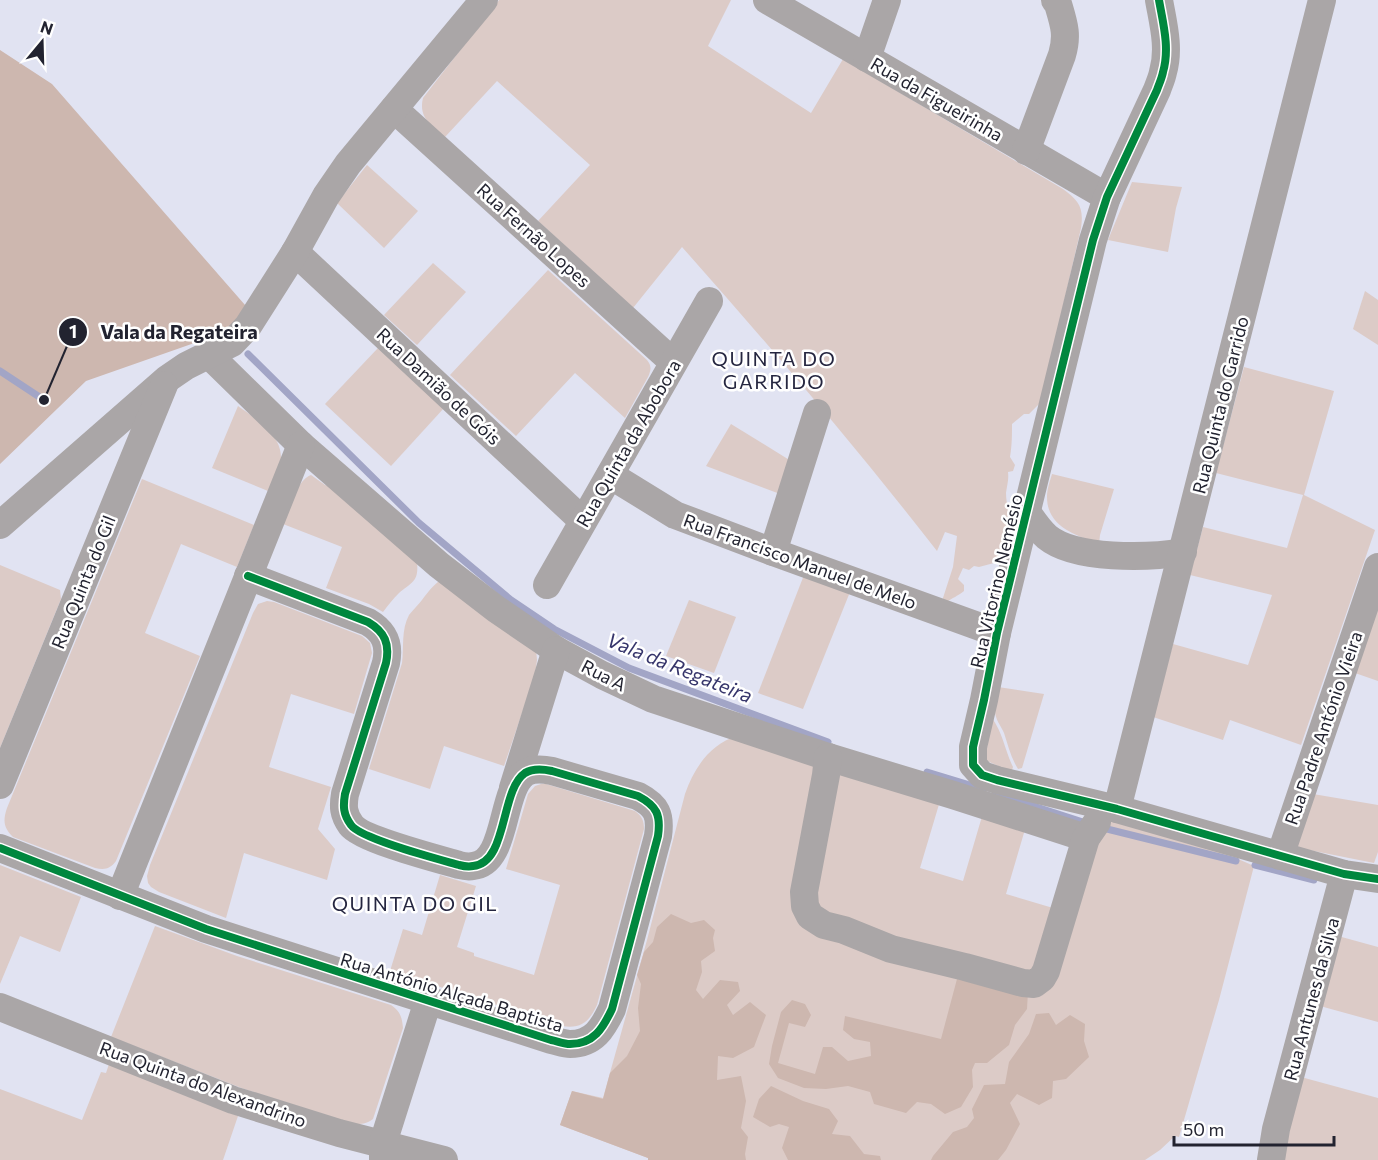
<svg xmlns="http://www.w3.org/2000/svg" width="1378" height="1160" viewBox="0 0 1378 1160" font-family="Commissioner,sans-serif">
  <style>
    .green { fill: #dccbc7 }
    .forest { fill: #cdb7af }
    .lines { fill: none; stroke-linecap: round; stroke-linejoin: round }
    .stream { stroke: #a2a5c6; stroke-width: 7 }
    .minor { stroke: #aaa6a7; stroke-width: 28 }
    .cycleway-casing { stroke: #fff; stroke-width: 11 }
    .cycleway { stroke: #00873e; stroke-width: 8 }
    .labels { text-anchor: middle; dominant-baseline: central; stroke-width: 5; stroke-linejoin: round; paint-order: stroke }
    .street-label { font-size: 18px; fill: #222330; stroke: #fff }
    .neighbourhood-label { font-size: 20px; letter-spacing: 1.5px; fill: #252640; stroke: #fff }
    .water-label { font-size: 20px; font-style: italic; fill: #36356b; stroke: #fff }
    .leader { fill: none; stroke: #222330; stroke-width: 2 }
    .callout-dot { fill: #222330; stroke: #fff; stroke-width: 2 }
    .mark-label { font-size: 18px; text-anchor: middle; font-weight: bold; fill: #fff }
    .callout-label { font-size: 20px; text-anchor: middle; font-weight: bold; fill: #222330; stroke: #fff; stroke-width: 5; stroke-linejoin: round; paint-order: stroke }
  </style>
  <rect width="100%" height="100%" fill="#e1e3f2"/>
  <g class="green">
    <path d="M499,0h232l-23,46 103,67 32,-54 220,130c16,12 21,18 18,39l-40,174 -12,12h-5l-12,10c0,12 0,21 -2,33l5,8 -2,6 -5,1c1,8 -1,13 -2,21 0,10 4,21 2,31l4,4 -12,30 -6,5 -15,4 -5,-1 -5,4 -6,-2 -5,11 6,6v6c-6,5 -12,7 -17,11l-5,-1 11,-34 4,-31 -12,-4 -8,19c-81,-104 -167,-205 -255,-304l-49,61 -95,-87 52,-56 -93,-84 -52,56c-13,-11 -27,-19 -22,-39z"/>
    <polygon points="367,165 418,211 384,248 337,203"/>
    <polygon points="1132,182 1182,187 1176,208 1168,252 1108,240"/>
    <polygon points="433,263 466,292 417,345 384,315"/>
    <path d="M548,270l99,90c5,6 4,10 1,17l-23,41 -50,-45 -59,63 -66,-61z"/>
    <polygon points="1365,291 1378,300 1378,345 1353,329"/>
    <polygon points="378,348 444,408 391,466 325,404"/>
    <polygon points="1244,367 1334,391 1304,495 1375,530 1301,745 1230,720 1223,740 1153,717 1173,644 1248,665 1272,595 1190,575 1203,527 1287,548 1303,495 1216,473"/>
    <path d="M238,406c18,13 49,31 42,59 -2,9 -8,18 -12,26l-56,-23z"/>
    <polygon points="731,424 791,461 780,494 706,466"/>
    <path d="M1052,474l62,15 -14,46 -1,9c-23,-9 -52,-17 -52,-47 0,-8 3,-16 5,-23z"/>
    <path d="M311,475l14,10 12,4 80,73c2,20 -5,20 -18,31 -6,6 -11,12 -16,19l-14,-8 -43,-16 16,-41 -59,-23c5,-14 14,-44 28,-49z"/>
    <path d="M142,479l112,46 -17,42 -56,-23 -36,89 55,23 -84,205c-6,8 -11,9 -21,7l-82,-31c-10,-10 -10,-17 -6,-29z"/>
    <polygon points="0,565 60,590 61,599 0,748"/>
    <polygon points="804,575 850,592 803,709 758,693"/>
    <path d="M442,579l94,70 1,11 -2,15 -31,91 -60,-20 -14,43 -61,-20 33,-106c2,-16 -1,-33 7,-48 4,-5 9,-10 13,-15 6,-8 11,-15 20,-21z"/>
    <polygon points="689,600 736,617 714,673 666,656"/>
    <polygon points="267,601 274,602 362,636 370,643 372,653 354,714 291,694 269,767 331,787 318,829 335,849 327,880 244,853 226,918 159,892 151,887 148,883 147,876 150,865 253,613 258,604"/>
    <polygon points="1378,608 1378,681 1355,673"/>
    <path d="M998,687l46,7 -22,74 -4,1c-7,-11 -10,-24 -14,-36 -3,-7 -9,-14 -9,-22 -1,-8 2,-17 3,-24z"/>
    <path d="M992,718c11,15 13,33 21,49l-1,3h-5l-22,-10z"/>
    <path d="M737,736l203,65 -20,67 43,13 20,-68 43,13 -20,68 47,14 33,-45 26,-44 117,36 25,11 -35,134 -40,137 -4,-1 -15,14 -15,10h-497v-2l-88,-33 12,-34 31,7 44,-158 38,-146c9,-26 25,-50 52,-58z"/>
    <path d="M541,784h5l89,27c7,5 9,10 9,18l-47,176c-8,17 -16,24 -35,21l-172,-55 13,-42 19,6 18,-60 36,11 -19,61 17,6v3l60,19 26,-90 -54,-16 22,-75 7,-8z"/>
    <polygon points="1313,794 1378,805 1378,852 1374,863 1299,848 1297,845"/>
    <polygon points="0,865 81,897 60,952 20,936 0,984"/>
    <path d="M155,926l82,30 154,49c9,6 11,12 12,23l-30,91c-7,5 -11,5 -19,5l-110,-35 -133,-52z"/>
    <polygon points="1338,936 1378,947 1378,1022 1320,1006"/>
    <polygon points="109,1064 238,1116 223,1160 0,1160 0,1089 82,1120 101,1072 106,1073"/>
    <polygon points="1301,1077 1378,1098 1378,1160 1283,1160"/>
  </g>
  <g class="forest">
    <polygon points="0,50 52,84 252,313 240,327 86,381 0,464"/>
    <polygon points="671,914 691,923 704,920 715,930 713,938 715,951 701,961 702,972 696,990 703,999 720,980 738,982 740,991 727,1005 733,1015 750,1002 766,1015 754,1047 733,1058 718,1056 717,1080 741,1076 746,1101 741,1128 748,1137 745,1154 746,1160 648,1160 648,1158 560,1125 572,1091 603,1099 610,1073 627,1056 640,1031 638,1008 641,984 637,975 644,952 653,942 657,927"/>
    <polygon points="957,979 1028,991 1027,1009 1015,1025 1009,1045 987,1063 975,1063 972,1070 973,1087 961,1107 945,1114 931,1104 917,1102 906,1113 874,1104 870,1092 848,1086 826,1089 804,1088 778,1078 769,1064 772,1046 781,1012 792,1000 805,1004 811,1015 805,1027 789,1023 778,1063 815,1074 823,1047 832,1047 848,1061 871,1056 870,1042 854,1039 843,1030 845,1016 941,1039"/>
    <polygon points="1049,1013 1056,1025 1070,1015 1085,1024 1084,1041 1089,1057 1066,1079 1053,1081 1052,1098 1039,1105 1017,1094 1010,1103 1020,1124 1006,1150 998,1160 931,1160 933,1156 953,1132 967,1127 974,1118 972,1109 984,1085 1005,1084 1009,1062 1029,1034 1036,1014"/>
    <polygon points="771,1086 803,1101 829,1109 838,1121 832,1134 850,1136 864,1154 880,1156 881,1160 788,1160 782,1148 789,1127 779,1124 770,1127 753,1117 759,1099"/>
  </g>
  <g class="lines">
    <g class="stream">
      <polyline points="248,354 419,523 511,600 554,629 629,668 828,742"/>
      <polyline points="0,371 44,400"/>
      <polyline points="927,772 983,789"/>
      <polyline points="996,794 1086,823"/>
      <polyline points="1107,829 1236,861"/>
      <polyline points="1255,865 1314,880"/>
    </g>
    <g class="minor">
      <polyline points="767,0 1107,197"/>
      <path d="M1159,0c4,23 11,48 4,72 -1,6 -4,12 -6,18l-50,107 -14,43 -96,393 -13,67 -11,47v18l9,10 15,5 120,29 227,65 34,5"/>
      <polyline points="867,58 887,0"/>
      <polyline points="394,109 673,362"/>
      <path d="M1026,151l36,-96c6,-20 2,-31 -4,-51l-3,-4"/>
      <polyline points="295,252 583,521"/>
      <polyline points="209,355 301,445 439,565 496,609 556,650 602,675 653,699 828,757 953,795 1086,838"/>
      <polyline points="610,475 675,515 773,552 997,633"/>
      <path d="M1027,512c6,9 12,18 20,25 28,23 101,21 136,15"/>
      <polyline points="0,525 167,379 186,366 232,343 248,326 295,252 326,196 348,164 484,0"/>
      <polyline points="773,552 817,413"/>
      <polyline points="547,585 709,301"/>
      <polyline points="828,757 826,775 804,892 805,906 810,916 824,925 844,930 891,949 965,967 1023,983 1034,984 1042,978 1046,971 1086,838 1097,822"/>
      <polyline points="0,785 164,385"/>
      <polyline points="513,788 556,650"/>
      <polyline points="1117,809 1322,0"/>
      <path d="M0,848l206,81 345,111c6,1 13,4 19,4 24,0 33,-16 42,-35l46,-173c3,-21 -1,-30 -20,-40l-86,-25c-9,-2 -19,-3 -27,2 -25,17 -17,90 -52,93 -5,1 -10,0 -14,-1 -21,-6 -98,-26 -108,-40 -8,-11 -8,-19 -6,-31l41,-131c4,-19 -1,-31 -18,-41l-120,-46"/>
      <polyline points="1280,856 1378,567"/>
      <polyline points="120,896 301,445"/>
      <polyline points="0,1007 233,1100 339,1133 444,1160"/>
      <polyline points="383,1160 383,1143 428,1001"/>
      <polyline points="1271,1160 1276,1129 1344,874"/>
    </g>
    <g class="cycleway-casing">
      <g id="cycleway">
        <path d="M1159,0c4,23 11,48 4,72 -1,6 -4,12 -6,18l-50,107 -14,43 -96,393 -13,67 -11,47v18l9,10 15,5 120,29 227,65 34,5"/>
        <path d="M0,848l206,81 345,111c6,1 13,4 19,4 24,0 33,-16 42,-35l46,-173c3,-21 -1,-30 -20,-40l-86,-25c-9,-2 -19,-3 -27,2 -25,17 -17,90 -52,93 -5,1 -10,0 -14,-1 -21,-6 -98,-26 -108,-40 -8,-11 -8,-19 -6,-31l41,-131c4,-19 -1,-31 -18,-41l-120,-46"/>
      </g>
    </g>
    <use href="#cycleway" class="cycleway"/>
  </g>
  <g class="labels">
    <g class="street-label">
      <text transform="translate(937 99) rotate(30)">Rua da Figueirinha</text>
      <text transform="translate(534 235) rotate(42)">Rua Fernão Lopes</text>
      <text transform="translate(439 386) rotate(43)">Rua Damião de Góis</text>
      <text transform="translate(1220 405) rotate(-76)">Rua Quinta do Garrido</text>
      <text transform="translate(628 443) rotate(-60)">Rua Quinta da Abobora</text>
      <text transform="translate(800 561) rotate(20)">Rua Francisco Manuel de Melo</text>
      <text transform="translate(996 581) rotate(-77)">Rua Vitorino Nemésio</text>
      <text transform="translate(83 582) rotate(-68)">Rua Quinta do Gil</text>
      <text transform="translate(604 675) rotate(27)">Rua A</text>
      <text transform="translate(1323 728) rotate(-71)">Rua Padre António Vieira</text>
      <text transform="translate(452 992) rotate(17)">Rua António Alçada Baptista</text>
      <text transform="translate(1311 999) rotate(-75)">Rua Antunes da Silva</text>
      <text transform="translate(203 1084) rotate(20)">Rua Quinta do Alexandrino</text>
    </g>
    <g class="neighbourhood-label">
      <text x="774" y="358">QUINTA DO<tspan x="774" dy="23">GARRIDO</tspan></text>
      <text x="415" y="903">QUINTA DO GIL</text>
    </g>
    <g class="water-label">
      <text transform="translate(680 667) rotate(22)">Vala da Regateira</text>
    </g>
  </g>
  <path class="leader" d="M44 400L73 332"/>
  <g class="callout-dot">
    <circle cx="44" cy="400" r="6"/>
    <circle cx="73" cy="332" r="15"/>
  </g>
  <g class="mark-label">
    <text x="73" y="338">1</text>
  </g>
  <g class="callout-label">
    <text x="179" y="339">Vala da Regateira</text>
  </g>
  <g transform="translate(42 42) rotate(19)" stroke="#ffffff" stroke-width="4.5" paint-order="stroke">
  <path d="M0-4.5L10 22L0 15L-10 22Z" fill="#222330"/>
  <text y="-9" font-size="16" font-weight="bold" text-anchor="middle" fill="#222330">N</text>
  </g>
  <path d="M1174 1136v9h160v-9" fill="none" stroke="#222330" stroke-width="3"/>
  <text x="1183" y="1136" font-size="18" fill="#222330" stroke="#ffffff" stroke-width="4.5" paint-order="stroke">50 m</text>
</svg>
